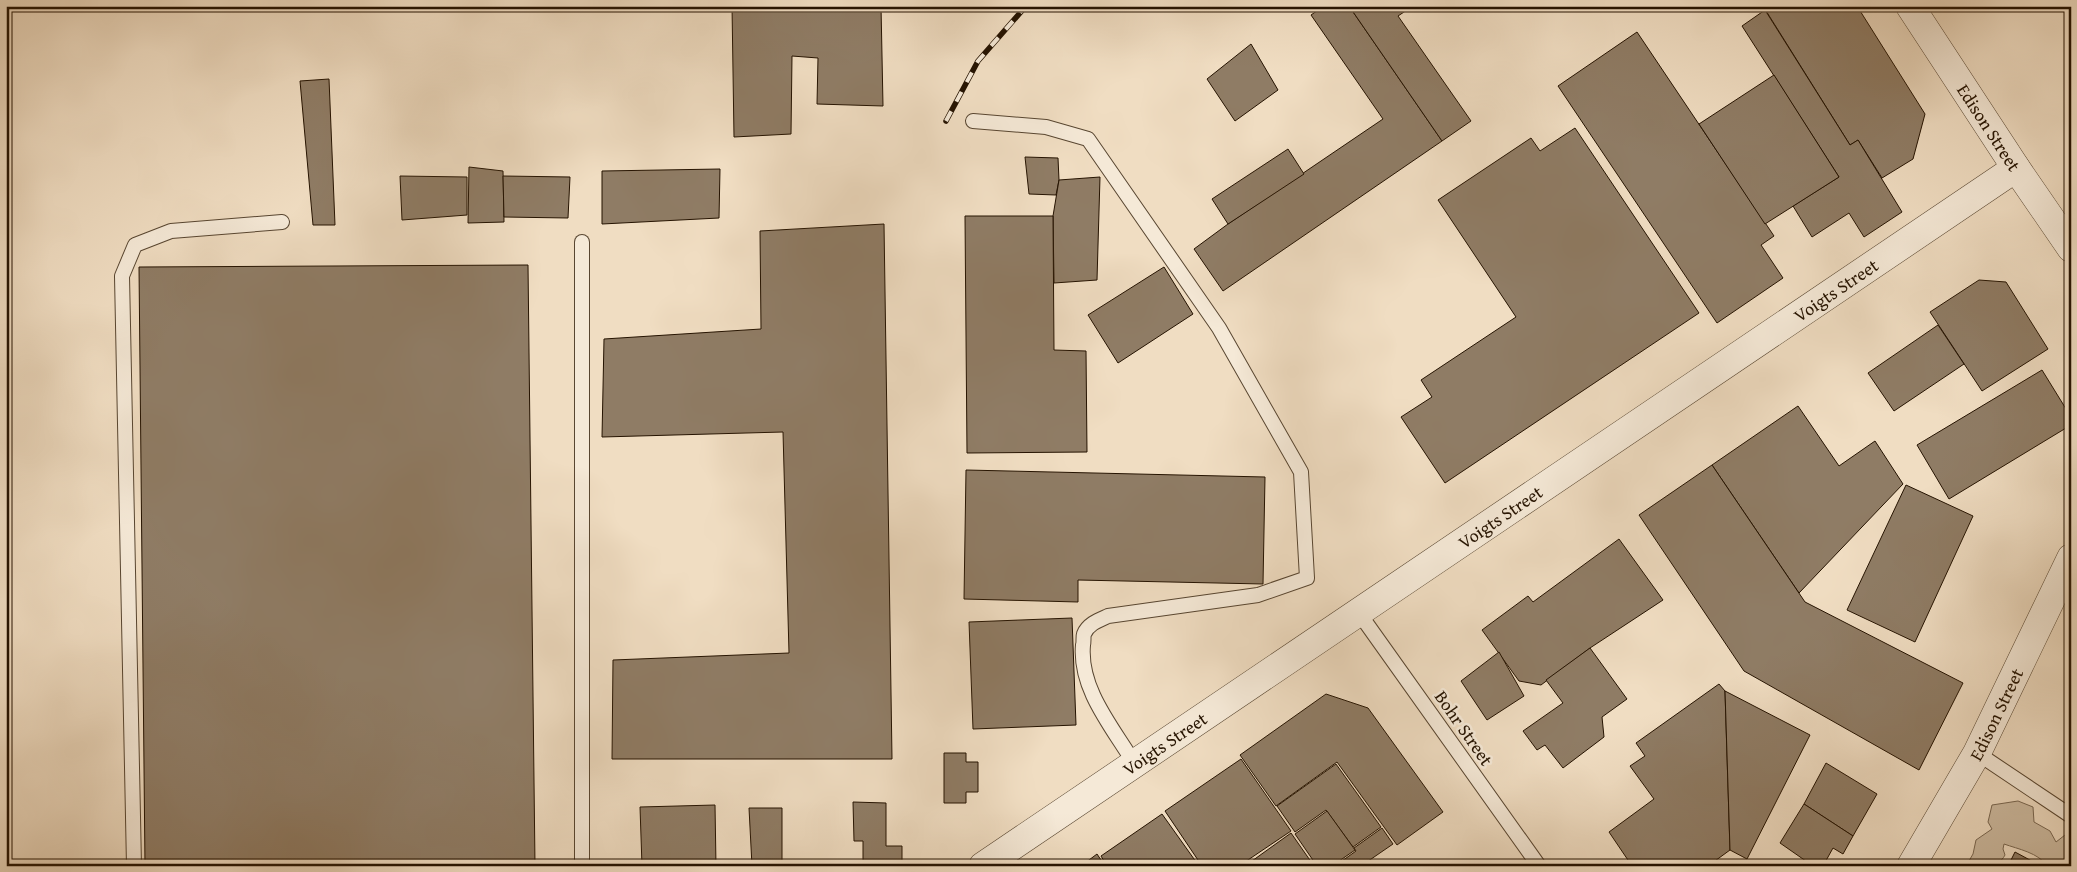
<svg xmlns="http://www.w3.org/2000/svg" width="2077" height="872" viewBox="0 0 2077 872" font-family="'Gentium Book Plus',serif">
  <style>
    .green { fill: #cdbba1; stroke: #796751 }
    .building { fill: #8f7c65; stroke: #251301 }
    .lines { fill: none; stroke-linecap: round; stroke-linejoin: round }
    .service-casing { stroke: #584631; stroke-width: 16 }
    .minor-casing { stroke: #584631; stroke-width: 29 }
    .service { stroke: #f5e9d7; stroke-width: 14 }
    .minor { stroke: #f5e9d7; stroke-width: 28 }
    .rail-casing { stroke: #251301; stroke-width: 5.5 }
    .rail { stroke: #f5e9d7; stroke-width: 4; stroke-dasharray: 11; stroke-linecap: butt }
    .labels { text-anchor: middle; dominant-baseline: central; stroke-width: 5; stroke-linejoin: round; paint-order: stroke }
    .street-label { font-size: 18px; fill: #251301; stroke: #f5e9d7 }
  </style>
  <rect width="100%" height="100%" fill="#f0ddc2"/>
  <filter id="stains"><feTurbulence type="fractalNoise" baseFrequency=".004" numOctaves="4"/><feColorMatrix values="0 0 0 0 .2 0 0 0 0 .09 0 0 0 0 .02 0 0 0 .5 -.17"/></filter>
  <radialGradient id="worn" r=".72"><stop offset=".6" stop-color="#630" stop-opacity="0"/><stop offset="1" stop-color="#630" stop-opacity=".3"/></radialGradient>
  <path class="green" d="M2018,801l15,6 1,15 16,9 6,11 9,-7 6,3v28h-24c-8,-13 -29,-17 -43,-22l-1,5 2,6c-8,15 -24,11 -39,11l7,-12 3,-14 16,-11 -4,-7 4,-17z"/>
  <g class="building">
    <polygon points="732,6 881,6 883,106 817,104 818,58 792,56 791,134 734,137"/>
    <polygon points="1324,6 1349,6 1442,141 1223,291 1194,249 1228,224 1383,119 1311,15"/>
    <polygon points="1349,6 1413,6 1398,16 1471,121 1442,141"/>
    <polygon points="1763,6 1857,6 1925,114 1913,159 1882,178 1858,140 1850,145"/>
    <polygon points="1765,10 1850,145 1858,140 1902,212 1864,237 1849,213 1812,237 1793,206 1839,177 1742,26"/>
    <polygon points="1637,32 1774,236 1761,245 1783,278 1717,323 1558,86"/>
    <polygon points="1251,44 1278,90 1235,121 1207,79"/>
    <polygon points="1774,75 1839,177 1765,224 1699,124"/>
    <polygon points="329,79 335,225 313,225 300,81"/>
    <polygon points="1575,128 1699,313 1445,483 1401,417 1432,397 1421,380 1516,317 1438,200 1531,138 1540,151"/>
    <polygon points="1288,149 1304,174 1228,224 1212,199"/>
    <polygon points="1025,157 1058,158 1059,180 1056,195 1029,194"/>
    <polygon points="469,167 503,171 504,222 468,223"/>
    <polygon points="720,169 719,218 602,224 602,171"/>
    <polygon points="400,176 467,177 467,215 402,220"/>
    <polygon points="503,176 570,177 568,218 504,217"/>
    <polygon points="1100,177 1097,280 1054,283 1053,216 1059,180"/>
    <polygon points="965,216 1053,216 1054,350 1086,351 1087,452 967,453"/>
    <polygon points="884,224 892,759 612,759 613,660 789,653 783,432 602,437 604,339 761,329 760,231"/>
    <polygon points="528,265 535,866 145,866 139,267"/>
    <polygon points="1164,267 1193,314 1118,363 1088,315"/>
    <polygon points="1979,280 2006,282 2048,349 1982,391 1930,312"/>
    <polygon points="1938,325 1964,364 1894,411 1868,373"/>
    <polygon points="2042,370 2071,417 2071,425 1949,499 1917,445"/>
    <polygon points="1798,406 1839,466 1875,441 1903,484 1799,593 1712,465"/>
    <polygon points="1712,465 1805,602 1963,683 1919,770 1744,671 1639,515"/>
    <polygon points="966,470 1265,477 1263,584 1078,580 1078,602 964,599"/>
    <polygon points="1906,485 1973,516 1915,642 1847,610"/>
    <polygon points="1619,539 1663,600 1590,648 1541,685 1519,681 1482,630 1528,596 1533,602"/>
    <polygon points="1072,618 1076,725 973,729 969,622"/>
    <polygon points="1590,648 1627,699 1602,717 1604,737 1563,768 1545,745 1537,750 1523,731 1563,703 1546,680"/>
    <polygon points="1499,652 1524,696 1487,720 1461,681"/>
    <polygon points="1719,684 1725,691 1730,850 1708,866 1632,866 1609,832 1654,799 1630,766 1645,756 1636,743"/>
    <polygon points="1725,691 1810,735 1747,859 1730,850"/>
    <polygon points="1326,694 1368,708 1443,812 1397,845 1337,762 1276,806 1240,755"/>
    <polygon points="944,753 966,753 966,762 978,762 978,792 966,792 966,803 944,803"/>
    <polygon points="1241,759 1291,831 1239,866 1202,866 1165,811"/>
    <polygon points="1826,763 1877,794 1853,836 1804,804"/>
    <polygon points="1336,764 1381,827 1353,847 1326,810 1295,832 1277,806"/>
    <polygon points="853,802 886,803 886,846 902,846 902,866 859,866 863,864 863,841 854,841"/>
    <polygon points="1804,804 1853,836 1843,854 1833,848 1823,866 1813,866 1780,843"/>
    <polygon points="715,805 716,866 642,866 640,807"/>
    <polygon points="749,808 782,808 782,866 752,866"/>
    <polygon points="1327,811 1355,850 1332,866 1317,866 1295,834"/>
    <polygon points="1162,814 1199,866 1107,866 1101,856"/>
    <polygon points="1382,828 1393,844 1361,866 1335,866 1356,851 1354,848"/>
    <polygon points="1291,833 1314,866 1245,866"/>
    <polygon points="2015,852 2041,866 2008,866"/>
    <polygon points="1097,854 1105,866 1081,866"/>
  </g>
  <g class="lines">
    <g class="service-casing">
      <g id="service">
        <path d="M973,121l73,6 42,12 131,189 82,144 6,106 -49,17 -150,21c-9,4 -20,8 -24,18 -1,3 0,8 -1,11 -4,44 30,83 51,118"/>
        <polyline points="1359,613 1539,866"/>
        <polyline points="1977,753 2071,816"/>
        <polyline points="134,866 122,276 135,245 171,231 282,222"/>
        <polyline points="582,866 582,242"/>
      </g>
    </g>
    <g class="minor-casing">
      <g id="minor">
        <path id="s1" d="M1910,6l106,162 55,80"/>
        <path id="s2" d="M983,866l1033,-698"/>
        <path id="s3" d="M1911,866l66,-113 94,-195"/>
      </g>
    </g>
    <use href="#service" class="service"/>
    <use href="#minor" class="minor"/>
    <g class="rail-casing">
      <polyline id="rail" points="946,121 978,61 1026,6"/>
    </g>
    <use href="#rail" class="rail"/>
  </g>
  <g class="labels">
    <g class="street-label">
      <text stroke="none"><textPath href="#s1" startOffset="145">Edison Street</textPath></text>
      <text stroke="none"><textPath href="#s2" startOffset="1029">Voigts Street</textPath></text>
      <text stroke="none"><textPath href="#s2" startOffset="624">Voigts Street</textPath></text>
      <text stroke="none"><textPath href="#s3" startOffset="174">Edison Street</textPath></text>
      <text transform="translate(1464 728) rotate(55)">Bohr Street</text>
      <text stroke="none"><textPath href="#s2" startOffset="219">Voigts Street</textPath></text>
    </g>
  </g>
  <rect width="2077" height="872" fill="none" stroke="#f0ddc2" stroke-width="25"/>
  <rect x="8" y="8" width="2062" height="857" fill="none" stroke="#251301" stroke-width="2.5"/>
  <rect x="12" y="12" width="2052" height="847" fill="none" stroke="#251301"/>
  <rect width="100%" height="100%" filter="url(#stains)"/>
  <rect width="100%" height="100%" fill="url(#worn)"/>
</svg>
